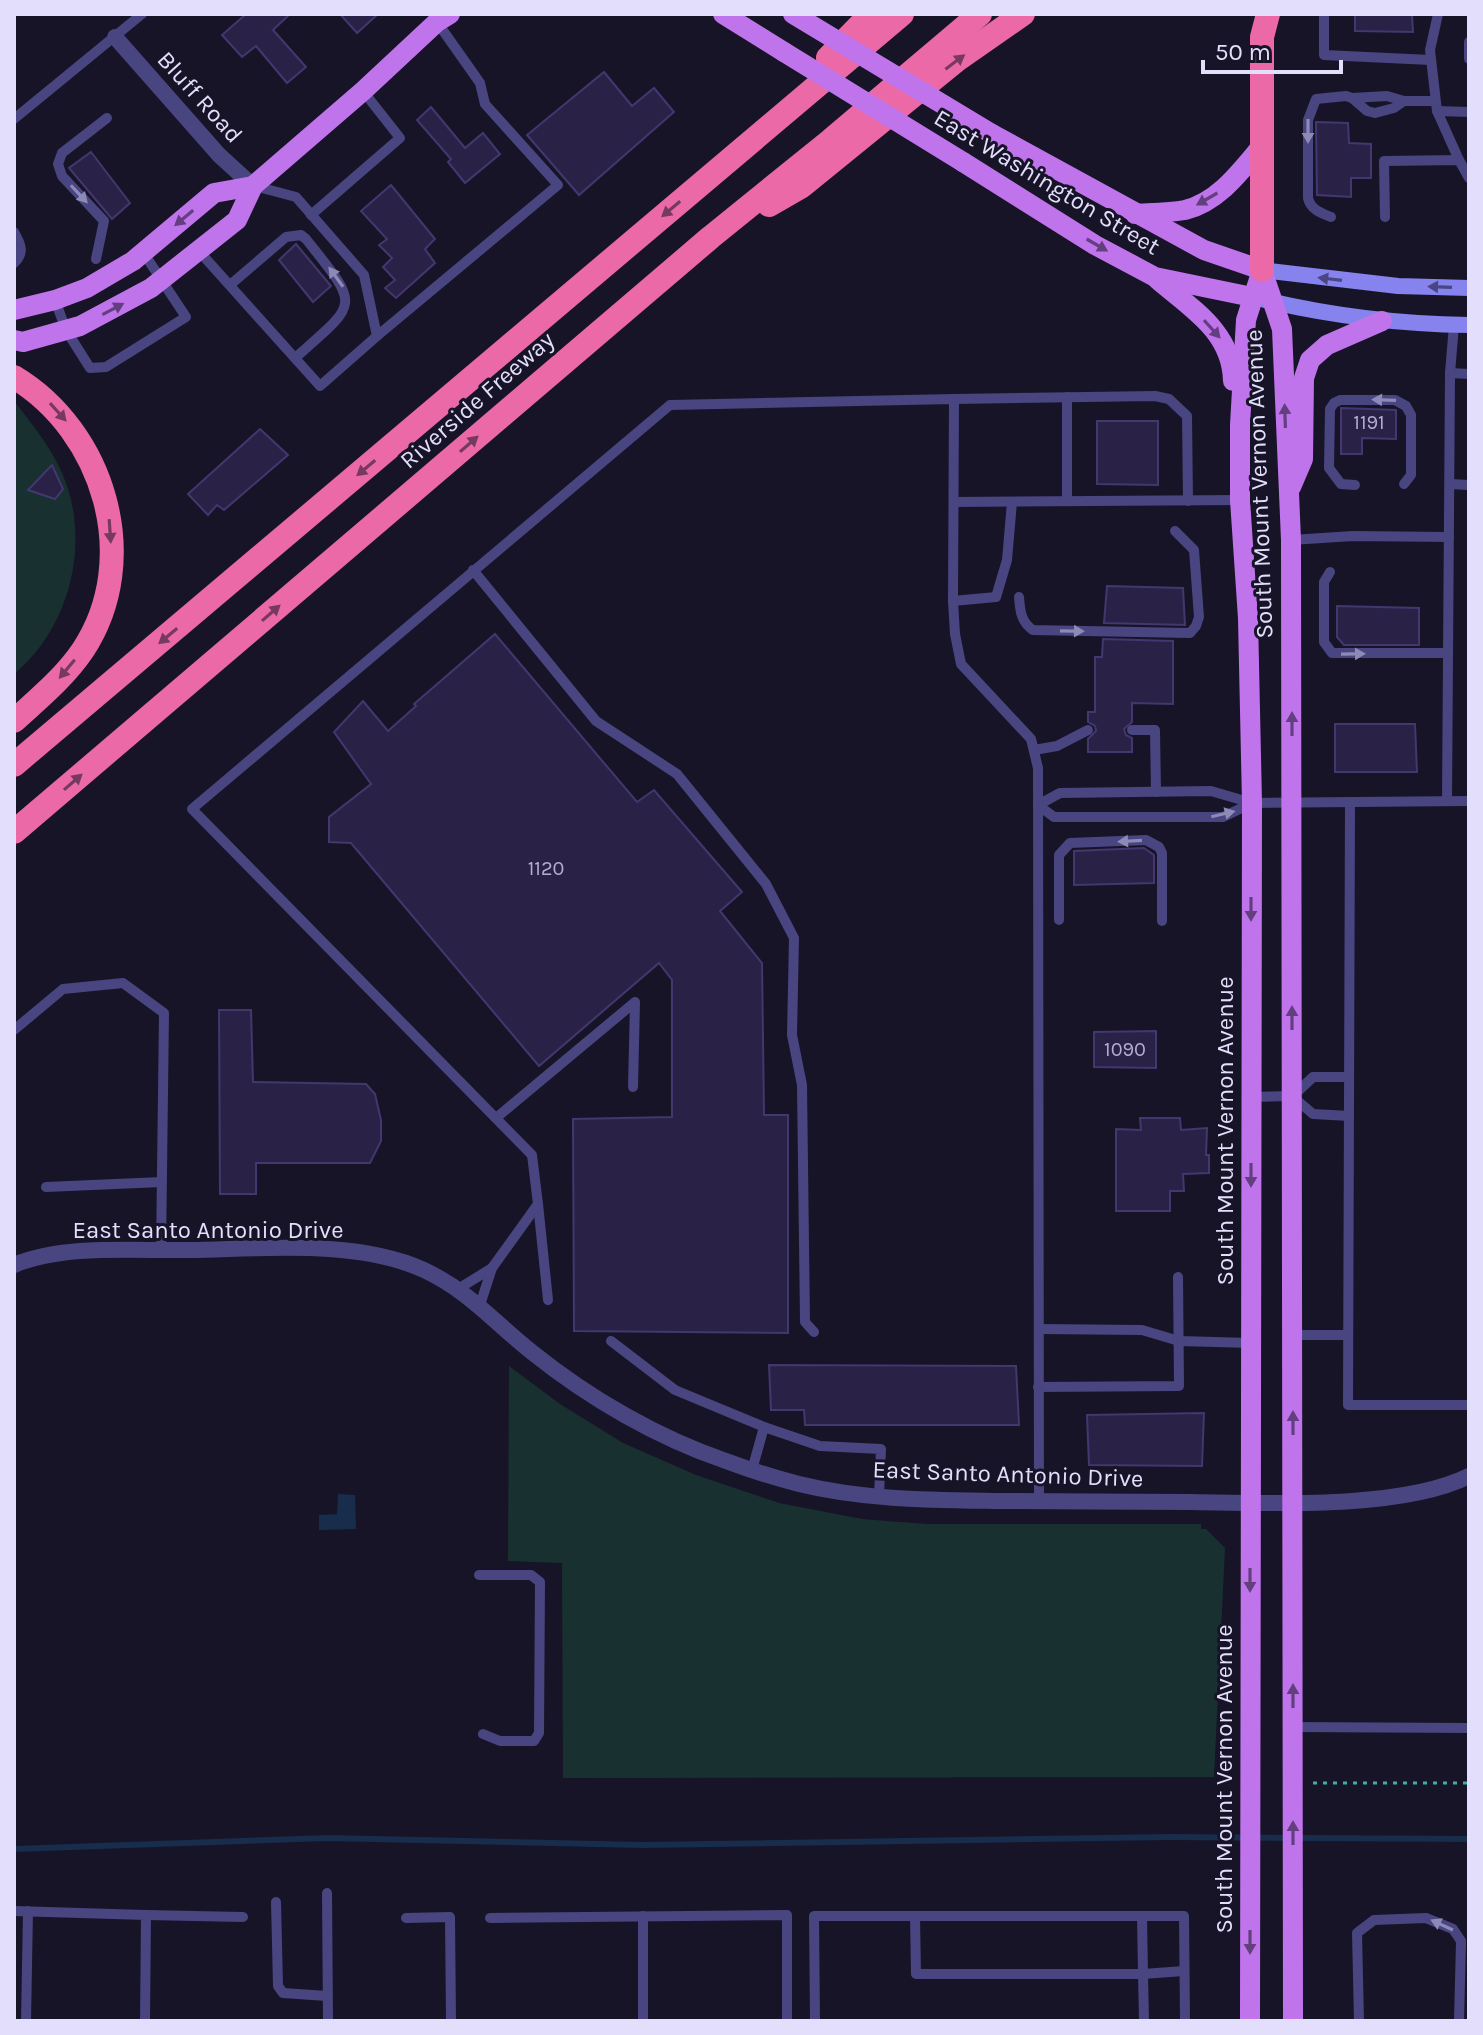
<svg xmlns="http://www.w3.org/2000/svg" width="1483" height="2035" viewBox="0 0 1483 2035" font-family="Karla,sans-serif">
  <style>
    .green { fill: #183130 }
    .water { fill: #182c4c }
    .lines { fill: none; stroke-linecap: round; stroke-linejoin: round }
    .stream { stroke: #182c4c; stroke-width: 6 }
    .building { fill: #2a2246; stroke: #43376f; stroke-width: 2 }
    .path { stroke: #41aca7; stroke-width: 3; stroke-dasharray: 4 6; stroke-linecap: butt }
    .lane { stroke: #484580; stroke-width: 10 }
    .street { stroke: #484580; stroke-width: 16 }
    .secondary { stroke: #8682ee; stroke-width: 16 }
    .primary { stroke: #c074ec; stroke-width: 20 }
    .highway { stroke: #eb69a6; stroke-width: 24 }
    .primary-bridge { stroke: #c074ec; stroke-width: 20 }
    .oneway { fill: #763a60 }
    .oneway2 { fill: #8d8ab7 }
    .oneway3 { fill: #633f80 }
    .oneway4 { fill: #494681 }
    .labels { text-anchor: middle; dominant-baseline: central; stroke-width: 6; stroke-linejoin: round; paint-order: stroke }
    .number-label { font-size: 20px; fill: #b4afce }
    .street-label { font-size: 24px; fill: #e2defb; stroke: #171427 }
  </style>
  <rect width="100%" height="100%" fill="#171427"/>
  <g class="green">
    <path d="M14,401c18,23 36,45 48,72 30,68 8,155 -48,201z"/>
    <polygon points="509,1366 560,1404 623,1443 696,1475 779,1503 862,1519 926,1524 1201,1524 1201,1529 1206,1529 1225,1548 1214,1777 563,1778 562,1563 508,1561"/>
  </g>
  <polygon class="water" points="338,1494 355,1495 356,1529 319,1530 319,1515 337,1514"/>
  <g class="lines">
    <polyline class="stream" points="14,1849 328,1838 642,1845 1169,1837 1469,1839"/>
  </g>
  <g class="building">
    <polygon points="246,14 290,14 273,30 306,67 287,83 256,46 242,57 222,35"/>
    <polygon points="340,14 378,14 357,33"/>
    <polygon points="1355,14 1412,14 1413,32 1355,31"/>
    <polygon points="604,72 632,106 654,88 674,112 579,195 527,135"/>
    <polygon points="431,107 465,148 483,133 500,154 465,183 448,162 451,159 417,120"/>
    <polygon points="1316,122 1348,123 1349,143 1371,144 1371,178 1351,178 1351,197 1317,195"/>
    <polygon points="91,152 130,203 112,219 69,168"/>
    <polygon points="391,185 435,239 425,249 435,263 396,298 385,288 395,280 383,267 392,258 379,245 387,239 361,211"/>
    <polygon points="296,244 331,286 313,302 279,260"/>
    <polygon points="1341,408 1396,410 1396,439 1362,438 1362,454 1341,454"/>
    <polygon points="1097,421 1158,421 1158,485 1097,484"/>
    <polygon points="260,429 288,455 224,510 217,505 208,515 188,494"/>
    <polygon points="52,465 63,489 55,499 28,490"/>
    <polygon points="1107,586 1183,588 1185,625 1104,623"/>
    <polygon points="1337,606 1419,608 1419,645 1344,645 1337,637"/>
    <polygon points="495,634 637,802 654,790 742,892 720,911 762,963 764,1115 788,1115 788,1333 574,1331 573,1119 672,1117 672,980 659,963 539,1066 351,843 329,842 329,817 371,784 334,732 363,701 388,731 416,706 414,704"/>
    <polygon points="1103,639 1173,641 1173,704 1132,703 1132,722 1124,729 1126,735 1132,738 1132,752 1088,752 1088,739 1096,731 1095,726 1088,722 1088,712 1095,712 1095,657 1102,657"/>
    <polygon points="1335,724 1415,724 1417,772 1335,772"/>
    <polygon points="1144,848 1154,855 1154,883 1074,885 1074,851"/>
    <polygon points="219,1010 251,1010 253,1082 366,1084 375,1094 381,1120 381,1141 370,1163 256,1163 256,1194 220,1194"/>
    <polygon points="1156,1031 1156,1068 1094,1067 1094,1032"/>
    <polygon points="1140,1118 1180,1118 1181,1130 1207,1128 1206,1155 1209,1155 1209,1173 1183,1174 1184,1191 1170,1191 1170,1211 1116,1211 1116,1129 1141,1130"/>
    <polygon points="769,1365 1016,1366 1019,1425 805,1425 804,1410 771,1410"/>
    <polygon points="1204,1413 1202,1466 1089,1465 1087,1415"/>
  </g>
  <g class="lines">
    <polyline class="path" points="1313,1783 1469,1783"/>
    <g class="lane">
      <polyline points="1324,14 1324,55 1431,60"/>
      <polyline points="1438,14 1430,50 1437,111 1459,160"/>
      <polyline points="1469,42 1469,59"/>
      <polyline points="1352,98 1387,96 1404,101"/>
      <polyline points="1437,111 1469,112"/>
      <polyline points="14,119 142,14"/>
      <polyline points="311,215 400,138 363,91"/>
      <path d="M1331,217c-10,-4 -21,-8 -23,-19v-78l8,-21 30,-3 6,2 15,13 8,2 19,-5 10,-7h31"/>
      <polyline points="1385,217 1384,161 1459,160 1469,178"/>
      <path d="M14,232c7,12 11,21 0,31"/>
      <polyline points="198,250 320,386 377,336 364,275 296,197 255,186"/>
      <polyline points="96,259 104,221 62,176 58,164 62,153 107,118"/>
      <path d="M230,285l56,-48 15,-2 5,4c54,68 54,62 -11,119"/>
      <polyline points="55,300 66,330 90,368 106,367 186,317 143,252"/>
      <polyline points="377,336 558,185 485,104 480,83 437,22"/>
      <polyline points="1450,373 1469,374"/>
      <polyline points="1067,397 1067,501"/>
      <polyline points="954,399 1155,396 1169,399 1187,416 1188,501"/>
      <polyline points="1450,484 1469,485"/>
      <polyline points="1355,485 1341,484 1329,468 1330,409 1334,403 1340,400 1395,400 1406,406 1411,415 1411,475 1404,484"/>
      <polyline points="954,502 1240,500"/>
      <polyline points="1291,540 1353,536 1449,537"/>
      <polyline points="473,570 596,721 677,774 766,884 794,938 792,1035 802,1085 805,1322 814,1332"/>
      <polyline points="1330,572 1324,582 1324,642 1332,653 1448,653"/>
      <path d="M1019,597c1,14 2,25 14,33l157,3 6,-7 3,-9 -5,-67 -19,-19"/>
      <polyline points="953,601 996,597 1007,560 1012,502"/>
      <polyline points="1132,730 1155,730 1156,792"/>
      <polyline points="1034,750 1057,746 1088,730"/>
      <polyline points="1447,801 1450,373 1454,325"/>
      <polyline points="1350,802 1348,1405 1469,1405"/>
      <polyline points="1038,805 1060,793 1211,791 1252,803 1469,801"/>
      <polyline points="1038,805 1054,817 1223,817 1252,803"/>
      <polyline points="1059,920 1059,855 1070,843 1146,840 1159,847 1162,853 1162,921"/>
      <polyline points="14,1030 63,989 123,983 164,1013 161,1251"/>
      <polyline points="1294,1095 1313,1077 1349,1077"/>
      <polyline points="1251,1097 1292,1096 1313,1114 1349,1116"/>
      <polyline points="496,1118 635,1002 633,1087"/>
      <polyline points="46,1187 162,1182"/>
      <polyline points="538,1204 548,1300"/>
      <polyline points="458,1289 492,1268"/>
      <polyline points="480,1305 492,1268 538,1204 532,1155 192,809 670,405 954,399 953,601 955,634 961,664 1031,739 1038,768 1039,1501"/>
      <polyline points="1039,1329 1142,1330 1179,1341 1251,1343"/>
      <polyline points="1293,1335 1348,1335"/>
      <polyline points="611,1341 675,1390 764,1427"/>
      <polyline points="1038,1387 1179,1386 1178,1277"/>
      <polyline points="752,1470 764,1427 820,1446 881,1449 879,1496"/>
      <polyline points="479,1575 531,1575 540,1582 539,1733 534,1741 500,1741 483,1734"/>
      <polyline points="1293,1727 1469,1728"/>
      <polyline points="327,1893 328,2021"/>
      <polyline points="276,1902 278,1986 283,1993 327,1996"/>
      <polyline points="14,1911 146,1915 145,2021"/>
      <polyline points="146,1915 243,1917"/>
      <polyline points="915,1916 916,1974 1143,1974 1144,2021"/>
      <polyline points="1142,1916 1143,1974 1184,1971"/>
      <polyline points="406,1918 450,1917 451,2021"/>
      <polyline points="490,1918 787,1915 787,2021"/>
      <polyline points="26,2021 28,1911"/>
      <polyline points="643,2021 643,1916"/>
      <polyline points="815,2021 814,1916 1184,1916 1185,2021"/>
      <polyline points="1359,2021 1357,1933 1374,1920 1426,1918 1453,1929 1461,1941 1459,2021"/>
    </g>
    <g class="street">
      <polyline points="115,37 219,155 253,186"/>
      <path d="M14,1265c50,-21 121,-14 175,-15 73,-1 167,-11 235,20 45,21 71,53 109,83 56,45 125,85 193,108 24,9 49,17 73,23 65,16 132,16 198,17 64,0 128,1 192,1 77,1 212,8 280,-26"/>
    </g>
    <g class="secondary">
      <polyline points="1262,270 1398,286 1469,288"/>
      <path d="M1265,300c67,16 135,24 204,25"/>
    </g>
    <g class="primary">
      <polyline points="723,14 784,52"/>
      <polyline points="992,134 1204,250 1262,270"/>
      <polyline points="963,162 1095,245 1155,277 1252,297"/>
      <path d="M1135,214c16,-1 34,-1 50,-4 33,-8 55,-38 76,-63"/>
      <polyline points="1262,270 1282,329 1291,540 1293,2021"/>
      <path d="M1158,280c34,29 74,52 75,101"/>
      <polyline points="14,310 55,300 87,288 133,261 214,193 253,186"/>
      <polyline points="14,340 23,342 80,326 151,288 237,220 253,186 363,91 437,22 450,14"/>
      <polyline points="1291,487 1303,459 1304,378 1310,360 1327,345 1382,321"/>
      <polyline points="1250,2021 1252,803 1248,618 1240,500 1240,425 1246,320 1262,270"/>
    </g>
    <g class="highway">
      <polyline points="828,58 871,14"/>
      <polyline points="769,205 802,186 957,60 1023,14"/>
      <polyline points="1262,270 1262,37 1268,14"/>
      <path d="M14,377c90,54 129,182 69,273 -19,28 -45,49 -69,71"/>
      <polyline points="14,765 902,14"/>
      <polyline points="14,832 711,237 831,140 980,14"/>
    </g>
    <g class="primary-bridge">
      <polyline points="793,14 992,134"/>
      <polyline points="784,52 963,162"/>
    </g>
  </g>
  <defs><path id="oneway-solid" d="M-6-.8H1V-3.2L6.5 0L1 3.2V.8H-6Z" transform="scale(2)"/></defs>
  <g class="oneway">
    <use href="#oneway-solid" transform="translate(955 62) rotate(-37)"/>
    <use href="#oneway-solid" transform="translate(671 209) rotate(140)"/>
    <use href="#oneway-solid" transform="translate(58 412) rotate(48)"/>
    <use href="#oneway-solid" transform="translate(469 444) rotate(-41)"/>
    <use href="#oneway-solid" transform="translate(366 468) rotate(140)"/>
    <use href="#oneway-solid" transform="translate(110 531) rotate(86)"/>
    <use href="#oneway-solid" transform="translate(271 613) rotate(-41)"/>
    <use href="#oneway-solid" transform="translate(168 636) rotate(140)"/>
    <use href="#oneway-solid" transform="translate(67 669) rotate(130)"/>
    <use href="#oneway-solid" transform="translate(73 782) rotate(-41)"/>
  </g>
  <g class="oneway2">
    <use href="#oneway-solid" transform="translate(1308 131) rotate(90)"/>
    <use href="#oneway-solid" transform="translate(79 194) rotate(47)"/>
    <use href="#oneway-solid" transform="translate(336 277) rotate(-126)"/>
    <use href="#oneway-solid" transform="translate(1384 400) rotate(-178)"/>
    <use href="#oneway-solid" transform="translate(1072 631) rotate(1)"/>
    <use href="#oneway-solid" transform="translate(1353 654) rotate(-1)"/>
    <use href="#oneway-solid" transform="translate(1223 814) rotate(-13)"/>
    <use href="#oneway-solid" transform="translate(1130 841) rotate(177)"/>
    <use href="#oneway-solid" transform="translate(1442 1925) rotate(-155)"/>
  </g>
  <g class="oneway3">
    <use href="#oneway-solid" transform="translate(1207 199) rotate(150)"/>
    <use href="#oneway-solid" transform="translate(184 218) rotate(140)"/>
    <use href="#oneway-solid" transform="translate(1097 245) rotate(30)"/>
    <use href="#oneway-solid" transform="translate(113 309) rotate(-28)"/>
    <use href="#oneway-solid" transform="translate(1212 329) rotate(48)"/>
    <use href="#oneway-solid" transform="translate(1285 416) rotate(-92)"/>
    <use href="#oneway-solid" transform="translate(1292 724) rotate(-90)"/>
    <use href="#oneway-solid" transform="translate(1251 909) rotate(90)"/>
    <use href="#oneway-solid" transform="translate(1292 1018) rotate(-90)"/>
    <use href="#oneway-solid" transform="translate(1251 1175) rotate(90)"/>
    <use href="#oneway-solid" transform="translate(1293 1423) rotate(-90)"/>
    <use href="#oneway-solid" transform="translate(1250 1580) rotate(90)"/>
    <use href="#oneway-solid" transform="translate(1293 1696) rotate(-90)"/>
    <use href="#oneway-solid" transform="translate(1293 1833) rotate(-90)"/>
    <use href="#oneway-solid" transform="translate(1250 1942) rotate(90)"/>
  </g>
  <g class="oneway4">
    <use href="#oneway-solid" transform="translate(1330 279) rotate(-173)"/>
    <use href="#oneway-solid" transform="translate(1440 287) rotate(-178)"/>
  </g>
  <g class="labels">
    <g class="number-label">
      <text x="1369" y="422">1191</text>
      <text x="546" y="868">1120</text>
      <text x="1125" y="1049">1090</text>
    </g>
    <g class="street-label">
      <text transform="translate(200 97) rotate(48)">Bluff Road</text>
      <text transform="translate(1047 182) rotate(31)">East Washington Street</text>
      <text transform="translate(477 400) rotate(-41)">Riverside Freeway</text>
      <text transform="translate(1259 484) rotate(-92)">South Mount Vernon Avenue</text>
      <text transform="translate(1225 1131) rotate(-90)">South Mount Vernon Avenue</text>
      <text x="208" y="1230">East Santo Antonio Drive</text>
      <text transform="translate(1008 1474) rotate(2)">East Santo Antonio Drive</text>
      <text transform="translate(1224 1779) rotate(-90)">South Mount Vernon Avenue</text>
    </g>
  </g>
  <rect width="1483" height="2035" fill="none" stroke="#e2defb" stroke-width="32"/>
  <path d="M1203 60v12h138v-12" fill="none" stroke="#e2defb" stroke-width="4"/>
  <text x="1215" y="60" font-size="24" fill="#e2defb" stroke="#171427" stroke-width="6" paint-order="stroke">50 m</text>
</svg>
